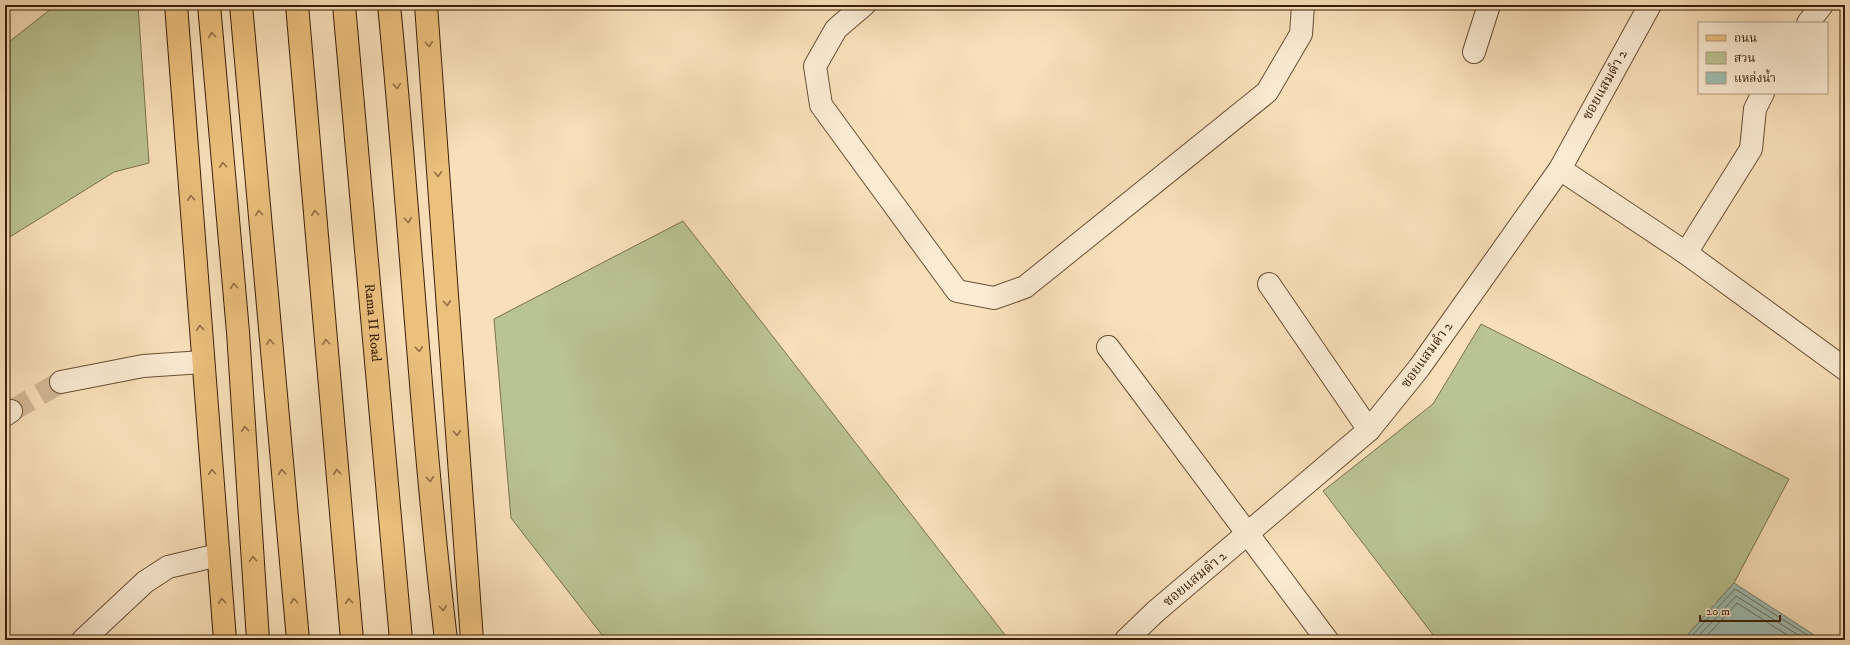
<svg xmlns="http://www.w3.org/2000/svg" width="1850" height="645" viewBox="0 0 1850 645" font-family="'IM FELL DW Pica','Noto Serif Thai',serif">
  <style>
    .green { fill: #bac392; stroke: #7a714c }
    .water { fill: #9ebdb2; stroke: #767e6e }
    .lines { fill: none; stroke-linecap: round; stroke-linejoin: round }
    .shore { stroke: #6c6e5c; stroke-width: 1 }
    .minor-tunnel { stroke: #d3b996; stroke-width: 22; stroke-dasharray: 22 11; stroke-linecap: butt }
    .minor-casing { stroke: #694f34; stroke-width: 24 }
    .major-casing { stroke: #391f07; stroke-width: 24 }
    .highway-casing { stroke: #391f07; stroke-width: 24 }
    .minor { stroke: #fbebd2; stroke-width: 22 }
    .major { stroke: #ecc07d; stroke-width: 22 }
    .highway { stroke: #ecc07d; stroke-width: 22 }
    .oneway { stroke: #927042 }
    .labels { text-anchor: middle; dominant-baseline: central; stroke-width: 3; stroke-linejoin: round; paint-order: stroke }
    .street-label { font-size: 14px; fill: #391f07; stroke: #fbebd2 }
  </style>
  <rect width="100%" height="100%" fill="#f9e0ba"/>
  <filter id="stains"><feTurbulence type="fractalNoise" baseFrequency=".005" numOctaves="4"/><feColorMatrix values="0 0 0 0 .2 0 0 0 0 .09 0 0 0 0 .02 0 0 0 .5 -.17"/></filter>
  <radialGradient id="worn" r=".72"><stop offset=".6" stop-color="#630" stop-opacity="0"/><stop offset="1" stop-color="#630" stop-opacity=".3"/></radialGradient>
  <g class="green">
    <polygon points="56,5 138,5 149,163 114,172 5,240 5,45"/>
    <polygon points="683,221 1009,640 606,640 511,518 494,319"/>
    <polygon points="1481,324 1789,479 1734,583 1683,640 1437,640 1323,491 1433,404"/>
  </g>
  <polygon class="water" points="1734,583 1822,640 1683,640"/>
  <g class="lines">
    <g class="shore">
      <polyline points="1688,640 1735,589 1815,640"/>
      <polyline points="1695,640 1736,596 1806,640"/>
      <polyline points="1703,640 1737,603 1795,640"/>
    </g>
    <polyline class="minor-tunnel" points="11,411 61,382"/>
    <g class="minor-casing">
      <g id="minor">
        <polyline points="864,5 836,29 815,66 821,105 957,291 994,298 1025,287 1267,92 1301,34 1303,5"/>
        <polyline points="1808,23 1822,5"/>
        <polyline points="1474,52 1489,5"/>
        <polyline points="1560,169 1686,253 1845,369"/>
        <polyline points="1686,253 1751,149 1755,109 1763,93"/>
        <polyline points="1269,284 1369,430"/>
        <polyline points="1108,347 1327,640"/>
        <polyline points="61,382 143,366 203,362"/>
        <polyline points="5,415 11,411"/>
        <polyline points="83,640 145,582 168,567 218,555"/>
        <polyline points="1126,640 1155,612 1369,430 1419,368 1560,169 1650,5"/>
      </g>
    </g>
    <g class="major-casing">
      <g id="major">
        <polyline points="176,5 225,640"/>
        <polyline points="209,5 238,332 258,640"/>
        <path d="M389,5c21,211 32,424 57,635"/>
        <polyline points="426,5 472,640"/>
      </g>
    </g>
    <g class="highway-casing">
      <g id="highway">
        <polyline points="241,5 298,640"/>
        <polyline points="297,5 352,640"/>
        <path id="s1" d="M344,5l57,635"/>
      </g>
    </g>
    <use href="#minor" class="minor"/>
    <use href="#major" class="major"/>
    <use href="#highway" class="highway"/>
  </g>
  <defs><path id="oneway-chevron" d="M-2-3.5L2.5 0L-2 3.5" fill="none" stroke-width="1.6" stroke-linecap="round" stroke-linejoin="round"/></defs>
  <g class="oneway">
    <use href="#oneway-chevron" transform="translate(212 35) rotate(-95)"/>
    <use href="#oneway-chevron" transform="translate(429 44) rotate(86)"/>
    <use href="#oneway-chevron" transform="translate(397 86) rotate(84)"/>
    <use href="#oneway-chevron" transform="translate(223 165) rotate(-95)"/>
    <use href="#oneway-chevron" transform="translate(438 174) rotate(86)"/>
    <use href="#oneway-chevron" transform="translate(191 198) rotate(-94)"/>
    <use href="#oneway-chevron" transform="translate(259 213) rotate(-95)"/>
    <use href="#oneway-chevron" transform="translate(315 213) rotate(-95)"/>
    <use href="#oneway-chevron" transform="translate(408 220) rotate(85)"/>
    <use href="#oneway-chevron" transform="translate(234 286) rotate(-95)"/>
    <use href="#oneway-chevron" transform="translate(447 303) rotate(86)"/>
    <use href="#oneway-chevron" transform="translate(200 328) rotate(-94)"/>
    <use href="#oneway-chevron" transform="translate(270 342) rotate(-95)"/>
    <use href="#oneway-chevron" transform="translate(326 342) rotate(-95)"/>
    <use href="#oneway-chevron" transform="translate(419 349) rotate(85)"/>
    <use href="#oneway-chevron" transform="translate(245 429) rotate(-94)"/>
    <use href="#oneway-chevron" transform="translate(457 433) rotate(86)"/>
    <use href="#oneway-chevron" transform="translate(212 472) rotate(-95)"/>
    <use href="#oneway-chevron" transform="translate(282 472) rotate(-95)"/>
    <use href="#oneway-chevron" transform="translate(337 472) rotate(-95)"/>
    <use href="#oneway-chevron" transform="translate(430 479) rotate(85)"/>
    <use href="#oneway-chevron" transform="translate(253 559) rotate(-94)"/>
    <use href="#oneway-chevron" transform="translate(222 601) rotate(-95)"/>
    <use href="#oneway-chevron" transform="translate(294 601) rotate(-95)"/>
    <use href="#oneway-chevron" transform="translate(349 601) rotate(-95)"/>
    <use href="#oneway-chevron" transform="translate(443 608) rotate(83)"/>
  </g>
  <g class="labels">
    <g class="street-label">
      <text transform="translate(1605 85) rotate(-61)">ซอยแสมดำ 2</text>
      <text stroke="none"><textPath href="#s1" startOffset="319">Rama II Road</textPath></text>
      <text transform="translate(1427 355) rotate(-54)">ซอยแสมดำ 2</text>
      <text transform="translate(1195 579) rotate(-40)">ซอยแสมดำ 2</text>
    </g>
  </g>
  <rect width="1850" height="645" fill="none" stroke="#f9e0ba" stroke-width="20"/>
  <rect x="6" y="6" width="1838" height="633" fill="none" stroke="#391f07" stroke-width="2"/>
  <rect x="10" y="10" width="1830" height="625" fill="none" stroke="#391f07"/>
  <rect x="1698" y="22" width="130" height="72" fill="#fbebd2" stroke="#ad9981"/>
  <rect x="1706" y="35" width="20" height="6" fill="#ecc07d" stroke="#ad9981"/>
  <text x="1734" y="42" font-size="12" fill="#391f07">ถนน</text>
  <rect x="1706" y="52" width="20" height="12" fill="#bac392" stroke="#ad9981"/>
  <text x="1734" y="62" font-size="12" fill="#391f07">สวน</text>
  <rect x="1706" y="72" width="20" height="12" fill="#9ebdb2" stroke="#ad9981"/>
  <text x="1734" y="82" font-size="12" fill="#391f07">แหล่งน้ำ</text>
  <path d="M1700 615v6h80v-6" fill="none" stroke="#391f07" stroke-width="2"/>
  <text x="1706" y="615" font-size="12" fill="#391f07" stroke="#fbebd2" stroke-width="3" paint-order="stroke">20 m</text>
  <rect width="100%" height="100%" filter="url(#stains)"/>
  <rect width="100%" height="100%" fill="url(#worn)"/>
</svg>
